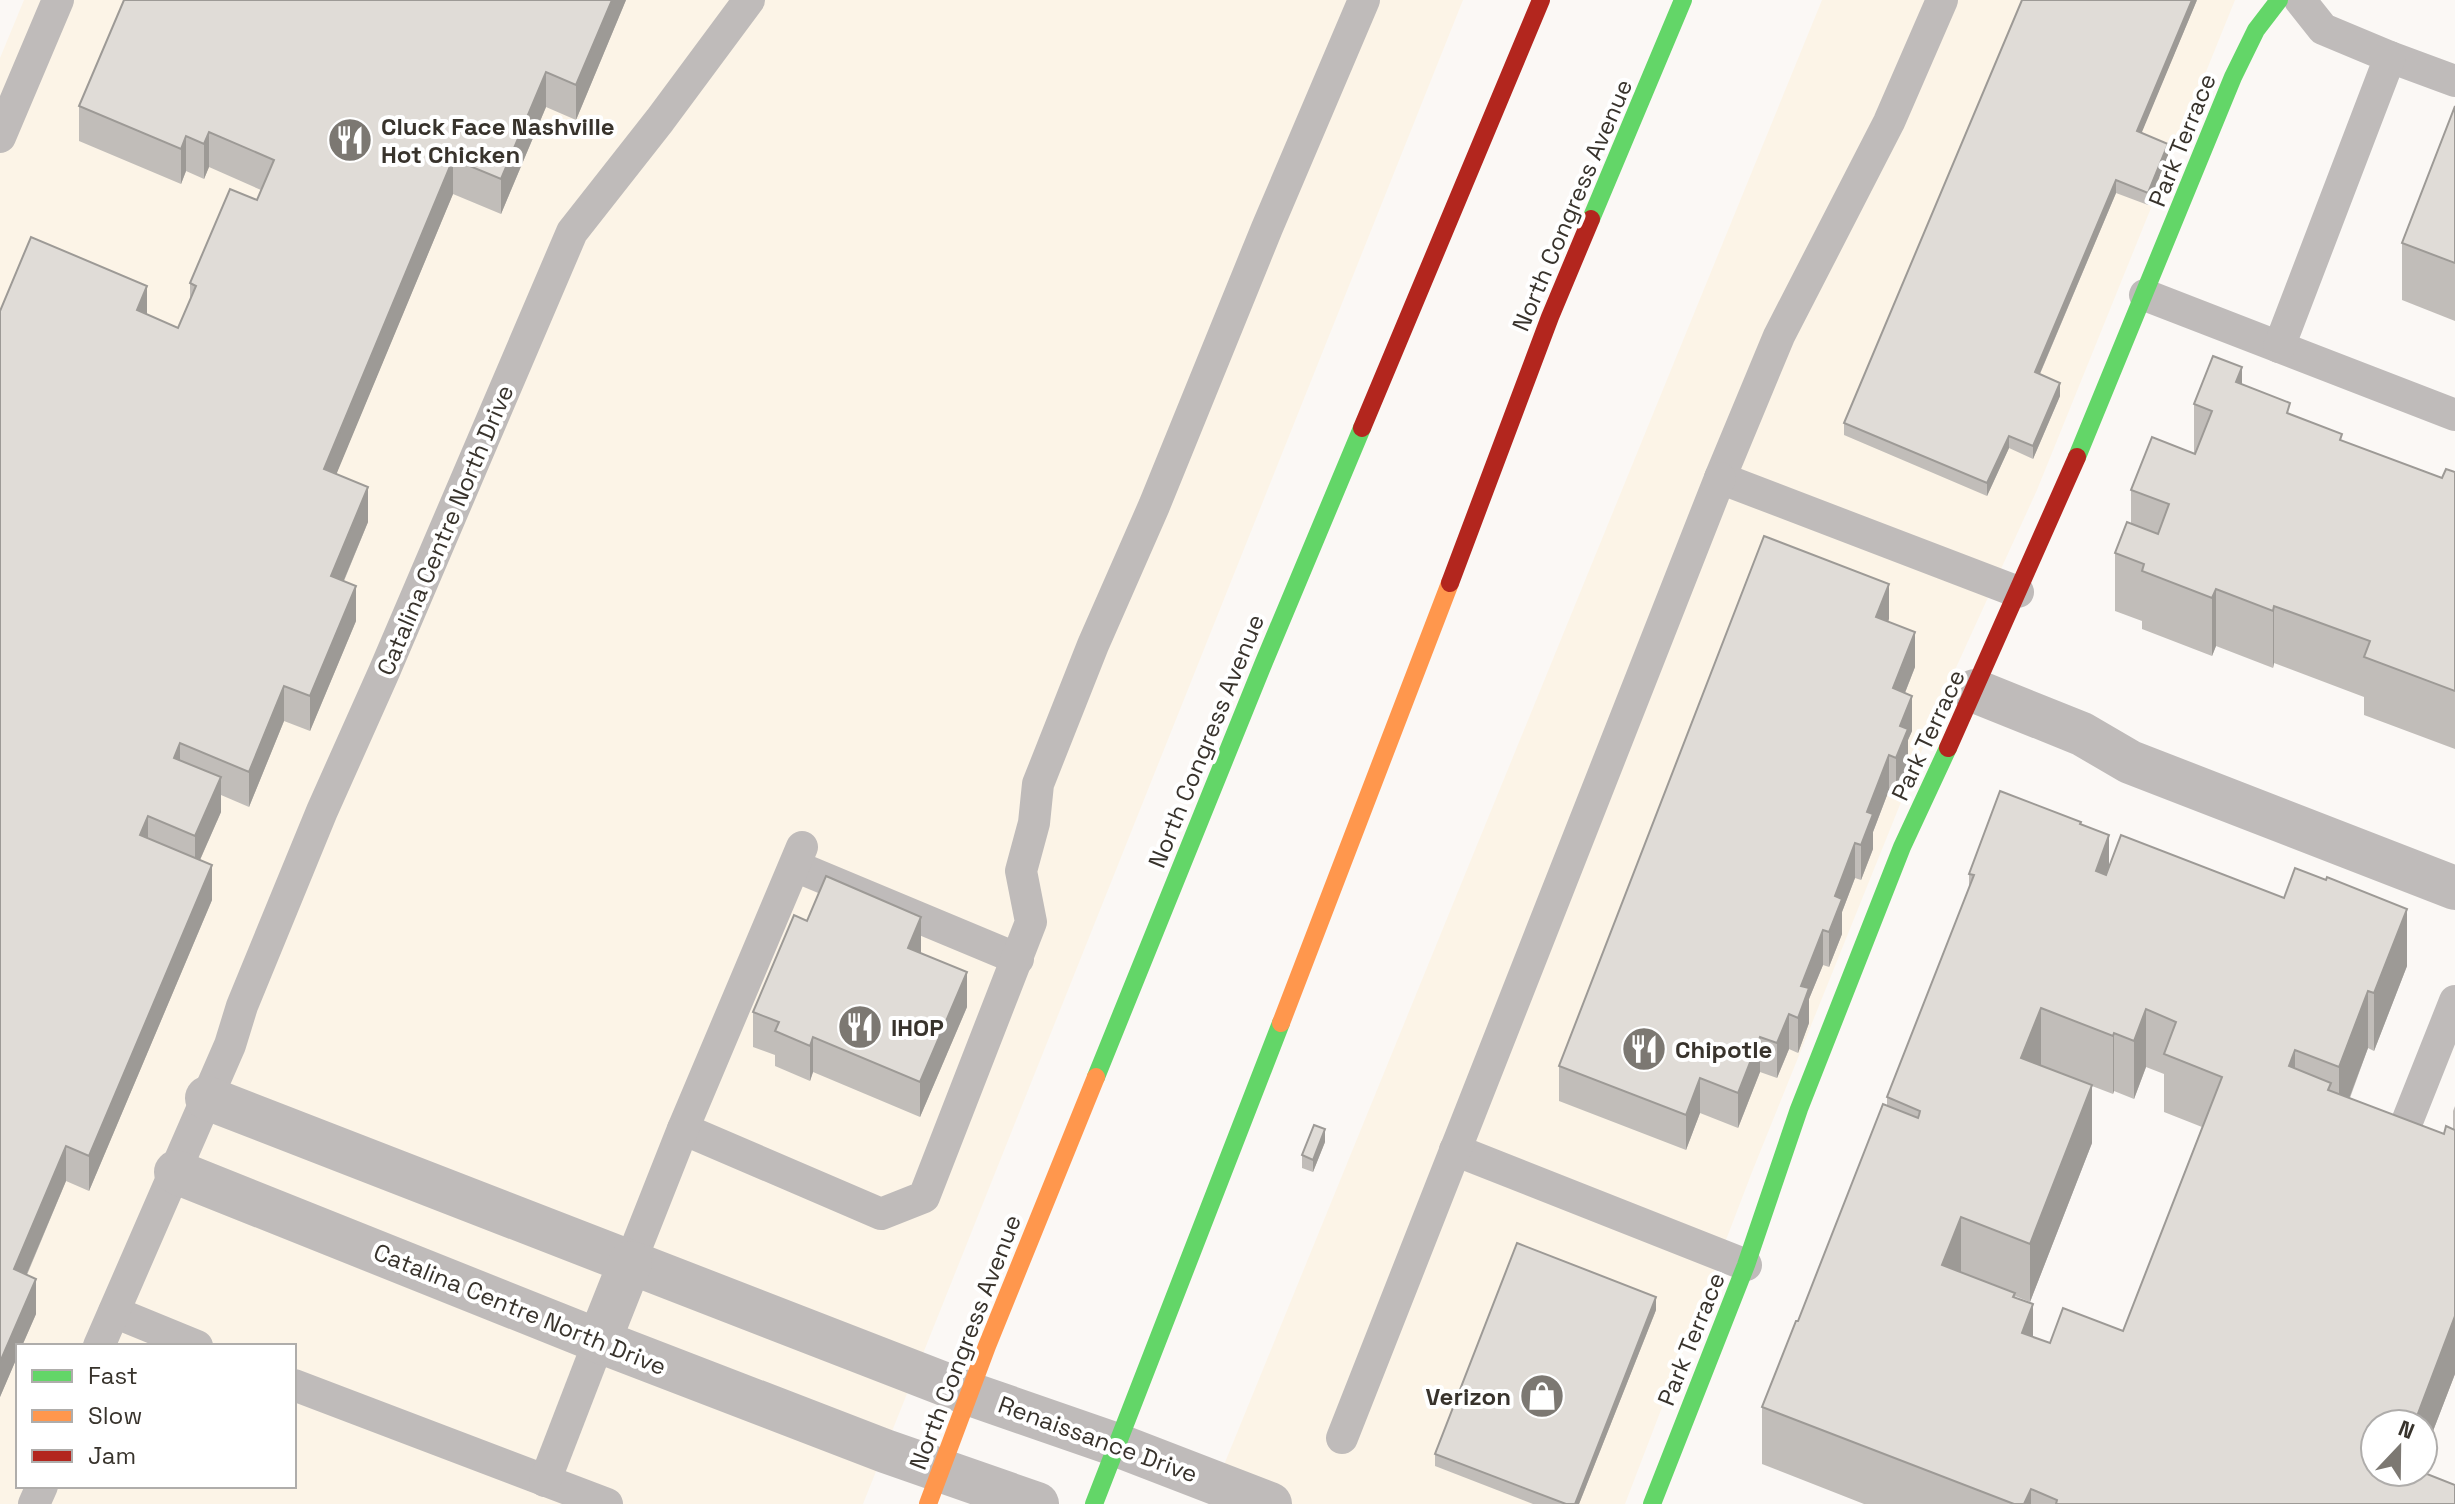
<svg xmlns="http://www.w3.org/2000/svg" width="2455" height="1504" viewBox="0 0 2455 1504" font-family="'Space Grotesk',sans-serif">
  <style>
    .built { fill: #fcf4e7; fill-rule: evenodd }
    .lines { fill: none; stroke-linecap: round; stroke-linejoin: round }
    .lane { stroke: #bfbbba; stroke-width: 32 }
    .street { stroke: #bfbbba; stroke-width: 44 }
    .fast { stroke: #63d668; stroke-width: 18 }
    .slow { stroke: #ff974d; stroke-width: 18 }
    .jam { stroke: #b3261e; stroke-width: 18 }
    .wall { fill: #c1bdb9; fill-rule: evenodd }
    .shaded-wall { fill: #9d9a96 }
    .building { fill: #e0dcd7; stroke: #9d9a96; stroke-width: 2; fill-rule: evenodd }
    .labels { text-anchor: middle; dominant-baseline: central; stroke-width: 8; stroke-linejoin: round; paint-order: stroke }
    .poi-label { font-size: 24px; font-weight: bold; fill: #38332c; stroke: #fff; text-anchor: start }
    .street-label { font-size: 24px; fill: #38332c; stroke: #fff }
  </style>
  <rect width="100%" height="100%" fill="#fbf8f5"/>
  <g class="built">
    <path d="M24,0h1439l-600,1504h-863v-1446zM18,1346h276v140h-276z"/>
    <polygon points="1822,0 2235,0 2037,490 1949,683 1752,1172 1625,1504 1208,1504"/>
  </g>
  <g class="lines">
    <g class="lane">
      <polyline points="1942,0 1889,122 1779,336 1720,478 2018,592"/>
      <polyline points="2390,57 2455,81"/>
      <polyline points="0,137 58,0"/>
      <polyline points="2145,295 2455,415"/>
      <polyline points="2279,347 2390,57 2323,29 2300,0"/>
      <polyline points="795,866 1018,959"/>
      <polyline points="683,1129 881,1214 924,1197 1031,922 1021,871 1034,823 1038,784 1093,645 1154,506 1267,228 1364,0"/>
      <polyline points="1455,1150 1746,1265"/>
      <polyline points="2391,1162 2455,1001"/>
      <polyline points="630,1263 683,1129 802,847"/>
      <polyline points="114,1312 197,1346"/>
      <polyline points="99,1346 230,1045 242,1006 322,811 384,672 572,232 660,120 749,0"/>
      <polyline points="294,1385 607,1504"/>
      <polyline points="1342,1438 1720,478"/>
      <polyline points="545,1481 599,1341"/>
      <polyline points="34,1504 42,1486"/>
    </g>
    <g class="street">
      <polyline points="1975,691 2082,734 2130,762 2455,888"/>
      <polyline points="207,1098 970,1394 1117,1445 1270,1504"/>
      <polyline points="176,1172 599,1341 885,1451 1037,1504"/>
      <polyline points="599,1341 630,1263"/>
    </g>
    <g class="fast">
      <polyline points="1591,219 1683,0"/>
      <polyline points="2077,457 2233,77 2256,30 2279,0"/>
      <polyline points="1096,1077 1264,662 1362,428"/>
      <polyline points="1094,1504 1281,1023"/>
      <polyline points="1652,1504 1746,1265 1799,1109 1902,847 1948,748"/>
    </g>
    <g class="slow">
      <polyline points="1281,1023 1450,583"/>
      <polyline points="928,1504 987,1346 1096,1077"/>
    </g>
    <g class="jam">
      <polyline points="1362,428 1541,0"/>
      <polyline points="1450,583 1550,317 1591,219"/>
      <polyline points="1948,748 2077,457"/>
    </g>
  </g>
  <g class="wall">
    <polygon points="626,0 576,120 546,107 501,214 453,194 336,474 368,522 344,581 356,621 310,731 284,721 249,807 221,795 221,812 200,860 212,900 89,1191 66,1181 27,1275 36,1314 22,1346 18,1346 18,1355 0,1397 0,311 147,315 178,328 190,299 190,283 257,200 261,190 209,167 204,179 186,171 181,184 79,141 79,106"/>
    <polygon points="2197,0 2141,133 2168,156 2148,205 2116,193 2040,374 2060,396 2033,459 2009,448 1987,496 1844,435 1844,423"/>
    <polygon points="2455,106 2455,321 2402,300 2402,243"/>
    <polygon points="2242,384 2290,414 2342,441 2442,478 2455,472 2455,749 2364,715 2364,697 2274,663 2273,668 2216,646 2212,656 2142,629 2142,621 2115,611 2115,553 2131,523 2131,490 2194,453 2194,404"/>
    <polygon points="1889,619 1888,622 1915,667 1905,693 1912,731 1908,740 1908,764 1896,793 1889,790 1873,832 1873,849 1861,880 1855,878 1842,912 1842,934 1829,967 1823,965 1809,999 1809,1023 1798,1053 1789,1049 1777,1078 1760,1072 1738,1128 1700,1113 1686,1150 1559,1101 1559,1066"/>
    <path d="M2081,825l28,41 298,100 -33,85 -6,-3 -18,50 94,36 9,-5v-18l2,-5v268l-32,83v-33l-48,48 80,32h-591l-102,-40v-57l125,-301v-9l82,-208v-15zM2146,1067l18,7v38l38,15 -79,204 -73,12 -17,-6 -18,-41 15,6 62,-159v-57l21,8 1,-3 20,8z"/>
    <polygon points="807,921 921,953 967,1007 920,1117 813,1072 810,1081 775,1066 775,1055 753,1047 753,1012"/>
    <polygon points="1325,1142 1313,1172 1302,1168 1302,1155"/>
    <polygon points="1656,1310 1579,1504 1533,1504 1435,1466 1435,1454"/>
  </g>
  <g class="shaded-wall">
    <polygon points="612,0 626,0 576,120 576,85"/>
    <polygon points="2192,0 2197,0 2137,144 2137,131"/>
    <polygon points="546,72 546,107 501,214 501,179"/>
    <polygon points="209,132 209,167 204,179 204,144"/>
    <polygon points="186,136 186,171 181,184 181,149"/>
    <polygon points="2168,144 2168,156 2148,205 2148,193"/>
    <polygon points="453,159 453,194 324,504 324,469"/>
    <polygon points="2116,180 2116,193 2035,385 2035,372"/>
    <polygon points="147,286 147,321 137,310"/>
    <polygon points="2242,367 2242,424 2236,382"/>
    <polygon points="2060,383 2060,396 2033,459 2033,446"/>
    <polygon points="2009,436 2009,448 1987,496 1987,483"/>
    <polygon points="368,487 368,522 331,611 331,576"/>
    <polygon points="1889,584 1889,619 1876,652 1876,617"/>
    <polygon points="356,586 356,621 310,731 310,696"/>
    <polygon points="2216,589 2216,646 2212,656 2212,598"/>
    <polygon points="2274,606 2274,663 2273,668 2273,611"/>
    <polygon points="1915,632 1915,667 1893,723 1893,688"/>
    <polygon points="284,686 284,721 249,807 249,772"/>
    <polygon points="1912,696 1912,731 1908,740 1908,764 1896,793 1896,758 1900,726"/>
    <polygon points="180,743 180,778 174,758"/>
    <polygon points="1889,755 1889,790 1873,832 1873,849 1861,880 1861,845 1867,812"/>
    <polygon points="221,777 221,812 195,871 195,836"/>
    <polygon points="148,816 148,851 140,835"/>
    <polygon points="2109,835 2109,893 2096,871"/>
    <polygon points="1855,843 1855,878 1842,912 1842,934 1829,967 1829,932 1835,896"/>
    <polygon points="212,865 212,900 89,1191 89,1156"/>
    <polygon points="2407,909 2407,966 2374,1051 2374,993"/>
    <polygon points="921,917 921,952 908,983 908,948"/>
    <polygon points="1823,930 1823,965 1809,999 1809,1023 1798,1053 1798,1018 1801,986"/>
    <polygon points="967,972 967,1007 920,1117 920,1082"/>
    <polygon points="2368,991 2368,1048 2339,1125 2339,1067"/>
    <polygon points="2041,1008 2041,1066 2021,1058"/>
    <polygon points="2146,1009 2146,1067 2134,1099 2134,1041"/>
    <polygon points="1789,1014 1789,1049 1777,1078 1777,1043"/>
    <polygon points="2114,1033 2114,1091 2113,1094 2113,1036"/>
    <polygon points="813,1037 813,1072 810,1081 810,1046"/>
    <polygon points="1760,1037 1760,1072 1738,1128 1738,1093"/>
    <polygon points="2295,1050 2295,1108 2289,1066"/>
    <polygon points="1700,1078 1700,1113 1686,1150 1686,1115"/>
    <polygon points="2092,1085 2092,1143 2030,1302 2030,1244"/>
    <polygon points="1325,1129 1325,1142 1313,1172 1313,1160"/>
    <polygon points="66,1146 66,1181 14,1304 14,1269"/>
    <polygon points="1961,1217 1961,1275 1942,1265"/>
    <polygon points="36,1279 36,1314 22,1346 18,1346 18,1355 0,1397 0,1362"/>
    <polygon points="1656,1297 1656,1310 1579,1504 1575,1504"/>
    <polygon points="2033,1304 2033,1362 2022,1333"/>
    <polygon points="2455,1316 2455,1374 2423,1457 2423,1424 2414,1424"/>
    <polygon points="2031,1489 2031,1504 2024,1504"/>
  </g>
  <g class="building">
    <polygon points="124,0 612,0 576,85 546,72 501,179 453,159 324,469 368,487 331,576 356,586 310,696 284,686 249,772 180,743 174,758 221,777 195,836 148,816 140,835 212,865 89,1156 66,1146 14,1269 36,1279 0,1362 0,311 31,237 147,286 137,310 178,328 196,286 190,283 230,189 257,200 274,160 209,132 204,144 186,136 181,149 79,106"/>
    <polygon points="2022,0 2192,0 2137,131 2168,144 2148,193 2116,180 2035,372 2060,383 2033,446 2009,436 1987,483 1844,423"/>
    <polygon points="2455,106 2455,263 2402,243"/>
    <polygon points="2213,356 2242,367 2236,382 2290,403 2287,413 2342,434 2340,440 2442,478 2446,469 2455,472 2455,691 2364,657 2370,641 2274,606 2273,611 2216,589 2212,598 2142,571 2144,564 2115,553 2127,522 2158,534 2169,504 2131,490 2152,437 2195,454 2212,411 2194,404"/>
    <polygon points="1764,536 1889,584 1876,617 1915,632 1893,688 1912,696 1900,726 1908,729 1896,758 1889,755 1867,812 1873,814 1861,845 1855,843 1835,896 1842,899 1829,932 1823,930 1801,986 1809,988 1798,1018 1789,1014 1777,1043 1760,1037 1738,1093 1700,1078 1686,1115 1559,1066"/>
    <path d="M2000,791l81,31 -1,2 29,11 -13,36 10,4 15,-40 163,63 11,-30 31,12 1,-3 80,32 -33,84 -6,-2 -29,76 -44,-17 -6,16 42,17 -3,7 116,44 2,-8 9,4v186l-41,108h-39v48h47l33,13v19h-399l1,-4 -26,-11 -7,15h-10l-252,-97 34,-86h2l85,-217 35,14 1,-3 1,-4 -33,-14 87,-222 -5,-1zM2041,1008l72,28 1,-3 20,8 12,-32 30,13 -12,32 58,23 -99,254 -60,-23 -13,35 -28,-10 11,-29 -20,-7 2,-4 -73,-28 19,-48 69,27 62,-159 -71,-27z"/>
    <polygon points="826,876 921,917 908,948 967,972 920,1082 813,1037 810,1046 775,1031 779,1022 753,1012 794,915 807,921"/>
    <polygon points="1314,1125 1325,1129 1313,1160 1302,1155"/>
    <polygon points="1517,1243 1656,1297 1575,1504 1566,1504 1435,1454"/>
  </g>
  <defs>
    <g id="restaurant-disc" transform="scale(2.3)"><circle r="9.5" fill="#7c7872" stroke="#fff"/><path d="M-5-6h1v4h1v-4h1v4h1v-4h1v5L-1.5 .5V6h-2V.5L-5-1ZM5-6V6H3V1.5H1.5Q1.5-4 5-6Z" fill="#fff"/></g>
    <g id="shop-disc" transform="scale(2.3)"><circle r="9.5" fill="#7c7872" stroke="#fff"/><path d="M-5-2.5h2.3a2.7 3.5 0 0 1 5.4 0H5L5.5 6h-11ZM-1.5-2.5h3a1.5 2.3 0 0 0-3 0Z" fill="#fff"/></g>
  </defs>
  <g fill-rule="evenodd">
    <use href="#restaurant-disc" x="350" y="140"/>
    <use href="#restaurant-disc" x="860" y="1027"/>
    <use href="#restaurant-disc" x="1644" y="1049"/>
    <use href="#shop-disc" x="1542" y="1396"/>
  </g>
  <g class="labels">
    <g class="poi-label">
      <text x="381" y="126">Cluck Face Nashville<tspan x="381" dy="28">Hot Chicken</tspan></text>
      <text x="891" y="1027">IHOP</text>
      <text x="1675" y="1049">Chipotle</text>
      <text x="1511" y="1396" text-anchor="end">Verizon</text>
    </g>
    <g class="street-label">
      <text transform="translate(2182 140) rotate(-68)">Park Terrace</text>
      <text transform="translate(1572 205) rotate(-67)">North Congress Avenue</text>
      <text transform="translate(445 530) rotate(-67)">Catalina Centre North Drive</text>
      <text transform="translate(1928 735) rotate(-65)">Park Terrace</text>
      <text transform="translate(1206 741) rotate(-68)">North Congress Avenue</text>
      <text transform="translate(520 1309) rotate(22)">Catalina Centre North Drive</text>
      <text transform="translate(1691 1339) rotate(-68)">Park Terrace</text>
      <text transform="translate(965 1342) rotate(-69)">North Congress Avenue</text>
      <text transform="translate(1098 1439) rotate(20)">Renaissance Drive</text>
    </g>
  </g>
  <rect x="16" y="1344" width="280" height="144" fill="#ffffff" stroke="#afadab" stroke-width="2"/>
  <rect x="32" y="1370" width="40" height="12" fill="#63d668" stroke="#afadab" stroke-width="2"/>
  <text x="88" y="1384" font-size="24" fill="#38332c">Fast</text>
  <rect x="32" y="1410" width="40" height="12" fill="#ff974d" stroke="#afadab" stroke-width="2"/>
  <text x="88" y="1424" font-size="24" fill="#38332c">Slow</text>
  <rect x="32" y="1450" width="40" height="12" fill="#b3261e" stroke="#afadab" stroke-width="2"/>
  <text x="88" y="1464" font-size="24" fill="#38332c">Jam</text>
  <g transform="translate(2399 1448) rotate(22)"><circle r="38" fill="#ffffff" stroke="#afadab" stroke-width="2"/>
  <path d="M0-6L14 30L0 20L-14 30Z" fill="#7c7872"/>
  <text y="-12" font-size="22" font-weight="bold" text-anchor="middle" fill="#38332c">N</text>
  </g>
</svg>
